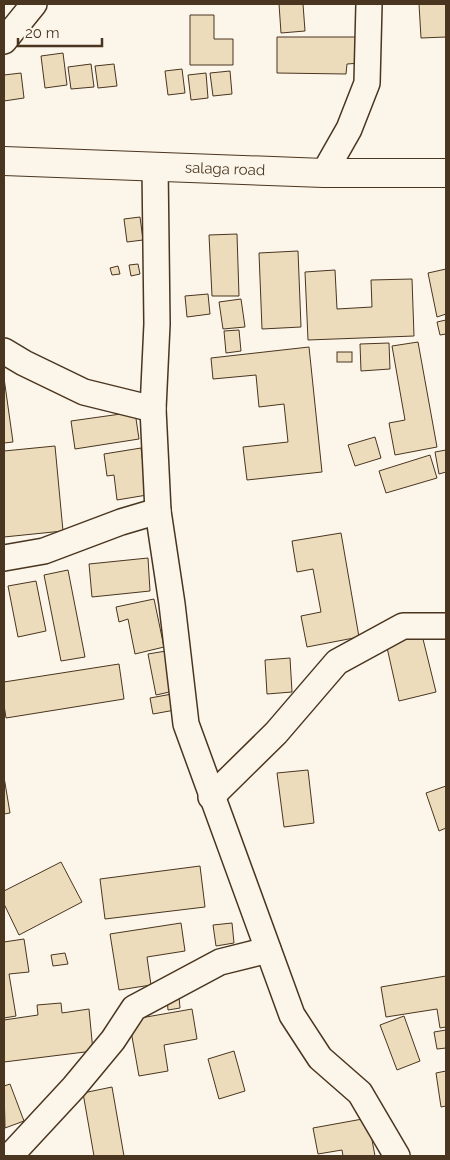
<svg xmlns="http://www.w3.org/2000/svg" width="450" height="1160" viewBox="0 0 450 1160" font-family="Raleway,sans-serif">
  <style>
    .building { fill: #ecdcbc; stroke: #4a3520 }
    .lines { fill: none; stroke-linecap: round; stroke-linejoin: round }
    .minor-casing { stroke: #4a3520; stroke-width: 28 }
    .primary-casing { stroke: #4a3520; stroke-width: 30 }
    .minor { stroke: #fbf6e9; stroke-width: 25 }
    .primary { stroke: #fbf6e9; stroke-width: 28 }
    .labels { text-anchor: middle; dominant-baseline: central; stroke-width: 4; stroke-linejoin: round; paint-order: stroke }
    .street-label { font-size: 15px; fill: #4a3520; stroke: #fbf6e9 }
  </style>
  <rect width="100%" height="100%" fill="#fbf6e9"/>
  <g class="building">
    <polygon points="279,4 303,4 305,31 281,33"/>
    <polygon points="419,4 446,4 446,37 421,38"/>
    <polygon points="190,15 214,15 214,39 233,39 233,65 190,65"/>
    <polygon points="277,37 362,37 361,63 347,64 346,74 277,73"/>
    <polygon points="63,53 67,85 45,88 41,56"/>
    <polygon points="91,64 94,87 71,89 68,67"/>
    <polygon points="114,64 117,86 98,88 95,66"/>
    <polygon points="182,69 185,93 168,95 165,71"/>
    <polygon points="230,71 232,94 213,96 210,73"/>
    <polygon points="21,73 24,98 4,101 4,75"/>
    <polygon points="206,73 208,98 191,100 188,75"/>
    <polygon points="140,217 143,240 127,242 124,219"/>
    <polygon points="237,234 239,296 212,296 209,235"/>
    <polygon points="298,251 301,327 262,329 259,253"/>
    <polygon points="138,264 140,274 131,276 129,265"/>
    <polygon points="118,266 120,274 112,275 110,268"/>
    <polygon points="446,269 446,314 437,317 428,273"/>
    <polygon points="335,270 337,309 372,307 371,280 412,279 414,336 308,340 305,272"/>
    <polygon points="208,294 210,314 187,317 185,296"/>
    <polygon points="241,299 245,327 223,329 219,302"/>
    <polygon points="446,320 446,334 440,335 437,322"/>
    <polygon points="239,330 241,351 226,353 224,331"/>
    <polygon points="418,342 437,447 395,455 389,423 405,420 392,346"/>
    <polygon points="389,343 390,369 361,371 360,344"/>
    <polygon points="309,347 322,472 247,480 243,447 288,442 284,404 259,407 256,375 213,379 211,358"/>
    <rect x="337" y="352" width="15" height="10"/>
    <polygon points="4,378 13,442 4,443"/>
    <polygon points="135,412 139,439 75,449 71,421"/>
    <polygon points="375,437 381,458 355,466 348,445"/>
    <polygon points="55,446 63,531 4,537 4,451"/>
    <polygon points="141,448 147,495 117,500 114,475 107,476 104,454"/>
    <polygon points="446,450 446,472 439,474 435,452"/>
    <polygon points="430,455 437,478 386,493 379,471"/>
    <polygon points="341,533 359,637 307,647 301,616 321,612 313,569 297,572 292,541"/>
    <polygon points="148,558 150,591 92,597 89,564"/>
    <polygon points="68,570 85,657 61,661 44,575"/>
    <polygon points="36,581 46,631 18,637 8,586"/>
    <polygon points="154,599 164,647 135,654 128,619 119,622 116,607"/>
    <polygon points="422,635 436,692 399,701 386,643"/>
    <polygon points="166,651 174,691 156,695 148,654"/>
    <polygon points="290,658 292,692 267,694 265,660"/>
    <polygon points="119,664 124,699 6,718 4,705 4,682"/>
    <polygon points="172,694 175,710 153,714 150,698"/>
    <polygon points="308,770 314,823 284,827 277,773"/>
    <polygon points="4,777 10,813 4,814"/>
    <polygon points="446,786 446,828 439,831 426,793"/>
    <polygon points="61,862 82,902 19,935 4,904 4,891"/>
    <polygon points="200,866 205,907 105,919 100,879"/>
    <polygon points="181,923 185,951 147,957 151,985 119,990 110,934"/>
    <polygon points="232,923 234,943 216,946 213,925"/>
    <polygon points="24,939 29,972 9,974 16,1016 4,1018 4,942"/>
    <polygon points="65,953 68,964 53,966 51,955"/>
    <polygon points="446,976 446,1027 440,1028 437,1009 386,1017 381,987"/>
    <polygon points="179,997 180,1008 168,1010 167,998"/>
    <polygon points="61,1003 62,1013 89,1009 93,1051 4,1062 4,1020 38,1015 37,1005"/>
    <polygon points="192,1009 197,1039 164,1045 168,1071 139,1076 129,1020"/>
    <polygon points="404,1016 420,1061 397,1070 380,1025"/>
    <polygon points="446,1030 446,1048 437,1049 434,1032"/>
    <polygon points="234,1051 245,1091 219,1099 208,1059"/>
    <polygon points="446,1071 446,1106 441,1107 436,1073"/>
    <polygon points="10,1084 24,1121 5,1128 4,1086"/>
    <polygon points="112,1087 124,1156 91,1156 94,1156 83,1093"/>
    <polygon points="368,1118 375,1156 343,1156 342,1150 318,1154 313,1128"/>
  </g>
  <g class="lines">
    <g class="minor-casing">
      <g id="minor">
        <polyline points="4,41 34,4"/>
        <polyline points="155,166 157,324 153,409 158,511 172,604 186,724 292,1015 320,1058 360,1093 397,1156"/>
        <polyline points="324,173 349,129 367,83 369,4"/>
        <polyline points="4,351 24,363 84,392 153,409"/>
        <polyline points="4,558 44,551 121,522 158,511"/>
        <polyline points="211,797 276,733 337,662 403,626 446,626"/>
        <polyline points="10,1156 74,1087 113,1040 134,1008 220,962 268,950"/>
      </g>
    </g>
    <g class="primary-casing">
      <polyline id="primary" points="4,161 324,173 446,173"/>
    </g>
    <use href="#minor" class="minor"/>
    <use href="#primary" class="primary"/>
  </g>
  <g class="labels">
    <g class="street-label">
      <text transform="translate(225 169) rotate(2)">salaga road</text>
    </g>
  </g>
  <rect width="450" height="1160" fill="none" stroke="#4a3520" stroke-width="10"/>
  <path d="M18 38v8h84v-8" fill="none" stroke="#4a3520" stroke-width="2.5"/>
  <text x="25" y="38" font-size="15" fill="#4a3520" stroke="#fbf6e9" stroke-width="4" paint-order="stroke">20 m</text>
</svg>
